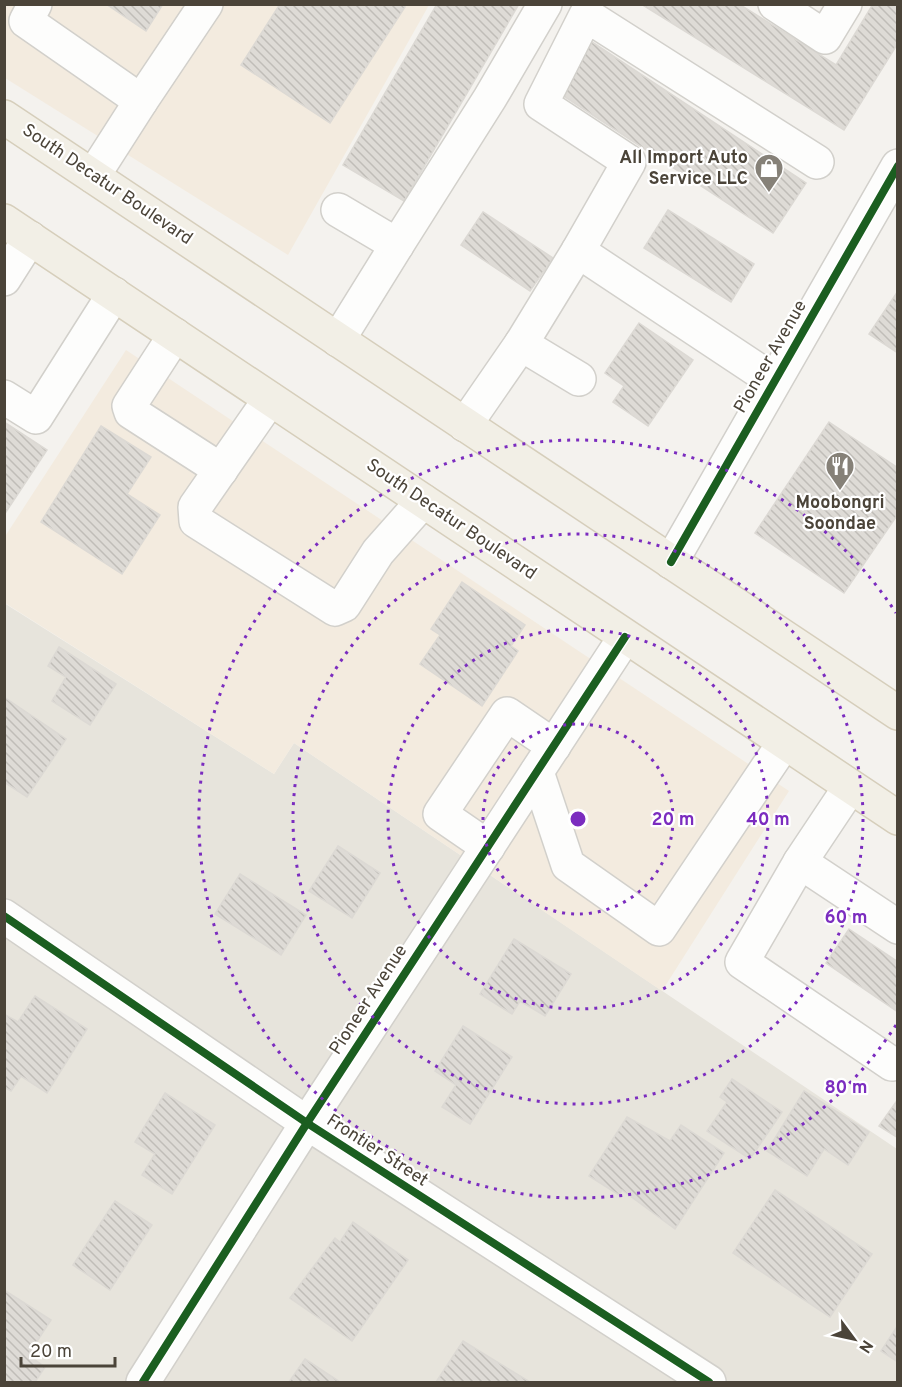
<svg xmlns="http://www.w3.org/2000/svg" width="902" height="1387" viewBox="0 0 902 1387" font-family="Overpass,sans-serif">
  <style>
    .residential { fill: #e7e4dc }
    .commercial { fill: #f3ebdf }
    .building { fill: url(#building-back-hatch); stroke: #dcd9d4; stroke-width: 1.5 }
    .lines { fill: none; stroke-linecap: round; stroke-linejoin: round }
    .minor-casing { stroke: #d2d0cb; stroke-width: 36 }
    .major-casing { stroke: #d6cebb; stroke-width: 36 }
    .minor { stroke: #fdfdfc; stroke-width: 33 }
    .major { stroke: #f2efe6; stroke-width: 33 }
    .cycleway-casing { stroke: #fff; stroke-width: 11 }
    .cycleway { stroke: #1b5e20; stroke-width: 8 }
    .ring { fill: none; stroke: #7b2cbf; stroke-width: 3; stroke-dasharray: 3 6 }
    .labels { text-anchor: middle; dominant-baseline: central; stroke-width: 4.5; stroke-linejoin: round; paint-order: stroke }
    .poi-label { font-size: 18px; font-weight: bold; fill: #4b4439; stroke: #fff; text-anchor: end }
    .street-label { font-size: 18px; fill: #4b4439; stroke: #fff }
    .centre { fill: #7b2cbf; stroke: #fff; stroke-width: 3 }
    .ring-label { font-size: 18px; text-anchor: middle; font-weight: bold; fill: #7b2cbf; stroke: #fff; stroke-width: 4.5; stroke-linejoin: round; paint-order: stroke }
  </style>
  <defs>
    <pattern id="building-back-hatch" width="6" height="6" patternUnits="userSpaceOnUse" patternTransform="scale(1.5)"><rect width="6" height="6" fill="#dedbd6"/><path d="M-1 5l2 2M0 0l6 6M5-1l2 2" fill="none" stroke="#c0bdb8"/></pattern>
  </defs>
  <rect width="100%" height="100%" fill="#f4f2ee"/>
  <polygon class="residential" points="4,603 274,774 294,743 897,1149 897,1382 5,1382"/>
  <g class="commercial">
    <polygon points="4,5 429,5 288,255 5,78"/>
    <polygon points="126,350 789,791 662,991 294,743 274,774 5,603 4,538"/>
  </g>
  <g class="building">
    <polygon points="106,4 163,4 146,31"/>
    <polygon points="280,4 401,4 405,7 330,123 241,65"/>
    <polygon points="437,4 519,4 404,201 343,165"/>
    <polygon points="641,4 739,4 836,65 873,4 898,4 898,43 844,130"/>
    <polygon points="592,42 806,183 773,233 559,93"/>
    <polygon points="668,210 754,264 731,302 644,248"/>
    <polygon points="483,212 553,258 530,291 461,245"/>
    <polygon points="898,291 898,353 869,334"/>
    <polygon points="639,323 693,360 648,426 613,402 624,386 605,373"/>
    <polygon points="4,422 47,450 4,515"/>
    <polygon points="829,422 898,468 898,514 844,593 755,533"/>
    <polygon points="101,426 151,457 127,494 160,515 122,574 41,522"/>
    <polygon points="462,582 525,625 511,646 518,651 482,706 420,664 440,635 431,629"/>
    <polygon points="59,647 116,684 90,725 52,701 66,677 48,666"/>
    <polygon points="4,697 66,739 27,797 4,782"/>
    <polygon points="338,846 380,873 352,918 309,891"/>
    <polygon points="240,874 306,915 281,955 215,914"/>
    <polygon points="849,929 898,962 898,1012 826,963"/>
    <polygon points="514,939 571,974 545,1016 520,1001 512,1014 480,994"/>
    <polygon points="35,996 87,1029 47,1093 21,1076 11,1091 4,1087 4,1014 18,1022"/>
    <polygon points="463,1026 512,1057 470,1124 442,1107 456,1085 435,1071"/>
    <polygon points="732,1079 782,1112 750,1159 707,1131 727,1102 720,1097"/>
    <polygon points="804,1091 869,1132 848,1165 824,1149 807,1176 767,1151"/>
    <polygon points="165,1093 215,1125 172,1194 142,1175 155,1154 135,1142"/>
    <polygon points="898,1099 898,1138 879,1126"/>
    <polygon points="627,1117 670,1141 681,1125 724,1153 675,1229 622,1190 619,1195 589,1176"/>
    <polygon points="775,1190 872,1254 830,1317 733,1253"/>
    <polygon points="115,1201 152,1225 110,1290 73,1265"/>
    <polygon points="353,1222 408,1260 352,1341 290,1298 335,1238 340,1242"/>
    <polygon points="4,1290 51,1320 28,1355 45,1367 35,1382 4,1382"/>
    <polygon points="898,1325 898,1362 881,1351"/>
    <polygon points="463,1341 530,1382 436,1382"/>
    <polygon points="305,1359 340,1382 289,1382"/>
  </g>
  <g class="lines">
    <g class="minor-casing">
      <g id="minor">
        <polyline points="35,4 26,21 141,101 93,176"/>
        <polyline points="775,4 825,37 845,4"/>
        <polyline points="141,101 206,4"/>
        <polyline points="338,210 397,245 338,340"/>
        <polyline points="397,245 490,98 545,4"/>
        <polyline points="578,251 521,344 579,379"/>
        <polyline points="4,279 30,238"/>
        <polyline points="175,335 129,406 131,412 221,470"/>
        <polyline points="774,381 578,251 629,162 541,104 586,15 817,162"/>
        <polyline points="4,397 36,417 114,294"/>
        <polyline points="270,399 195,507 196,521 335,609 344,605 378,552 423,501"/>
        <polyline points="465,425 521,344"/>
        <polyline points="671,562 898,166"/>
        <polyline points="537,772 568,865 659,929 784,743"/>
        <polyline points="850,787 800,862 898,927"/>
        <polyline points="488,847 440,814 507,714 554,746"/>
        <polyline points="800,862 742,962 892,1064"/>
        <polyline points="4,916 307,1123 709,1382"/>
        <polyline points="143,1382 307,1123 625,637"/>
      </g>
    </g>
    <g class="major-casing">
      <g id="major">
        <polyline points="4,117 898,713"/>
        <polyline points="4,221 898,818"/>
      </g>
    </g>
    <use href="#minor" class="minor"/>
    <use href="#major" class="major"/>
    <g class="cycleway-casing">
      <g id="cycleway">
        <polyline points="671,562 898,166"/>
        <polyline points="4,916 307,1123 709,1382"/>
        <polyline points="143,1382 307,1123 625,637"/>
      </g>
    </g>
    <use href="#cycleway" class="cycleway"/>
  </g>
  <g class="ring">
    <circle cx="578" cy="819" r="95"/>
    <circle cx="578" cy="819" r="190"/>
    <circle cx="578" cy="819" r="285"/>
    <path d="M896 1025A379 379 0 1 1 896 613"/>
  </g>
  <defs>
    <g id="shop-pin" transform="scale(1.5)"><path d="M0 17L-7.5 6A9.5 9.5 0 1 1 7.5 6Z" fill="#868178" stroke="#fff"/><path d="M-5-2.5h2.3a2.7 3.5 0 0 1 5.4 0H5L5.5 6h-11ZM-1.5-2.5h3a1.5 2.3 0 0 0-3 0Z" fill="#fff"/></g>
    <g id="restaurant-pin" transform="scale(1.5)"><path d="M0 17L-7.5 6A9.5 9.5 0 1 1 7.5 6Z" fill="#868178" stroke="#fff"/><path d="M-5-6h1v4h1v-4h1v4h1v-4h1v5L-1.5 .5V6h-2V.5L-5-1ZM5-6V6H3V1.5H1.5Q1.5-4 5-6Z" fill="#fff"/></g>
  </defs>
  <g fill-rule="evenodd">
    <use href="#shop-pin" x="769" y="168"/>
    <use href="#restaurant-pin" x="840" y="466"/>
  </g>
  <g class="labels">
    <g class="poi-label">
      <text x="748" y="158">All Import Auto<tspan x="748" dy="21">Service LLC</tspan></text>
      <text x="840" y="503" text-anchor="middle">Moobongri<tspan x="840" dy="21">Soondae</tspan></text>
    </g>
    <g class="street-label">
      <text transform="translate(107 185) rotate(34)">South Decatur Boulevard</text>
      <text transform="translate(771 357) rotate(-60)">Pioneer Avenue</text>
      <text transform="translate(451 520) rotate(34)">South Decatur Boulevard</text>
      <text transform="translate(369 1000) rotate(-57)">Pioneer Avenue</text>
      <text transform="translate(377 1151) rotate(33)">Frontier Street</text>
    </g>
  </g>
  <circle cx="578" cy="819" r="9" class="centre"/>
  <g class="ring-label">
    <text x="673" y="825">20 m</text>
    <text x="768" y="825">40 m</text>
    <text x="846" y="923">60 m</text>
    <text x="846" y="1093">80 m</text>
  </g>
  <rect width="902" height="1387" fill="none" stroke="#4b4439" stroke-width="12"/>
  <g transform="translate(854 1339) rotate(123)" stroke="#ffffff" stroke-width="4.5" paint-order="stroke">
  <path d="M0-4.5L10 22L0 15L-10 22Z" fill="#4b4439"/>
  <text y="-9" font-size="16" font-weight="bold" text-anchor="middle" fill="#4b4439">N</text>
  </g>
  <path d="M21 1357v9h94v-9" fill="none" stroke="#4b4439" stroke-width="3"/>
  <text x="30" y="1357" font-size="18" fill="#4b4439" stroke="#ffffff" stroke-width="4.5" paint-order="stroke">20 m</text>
</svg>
